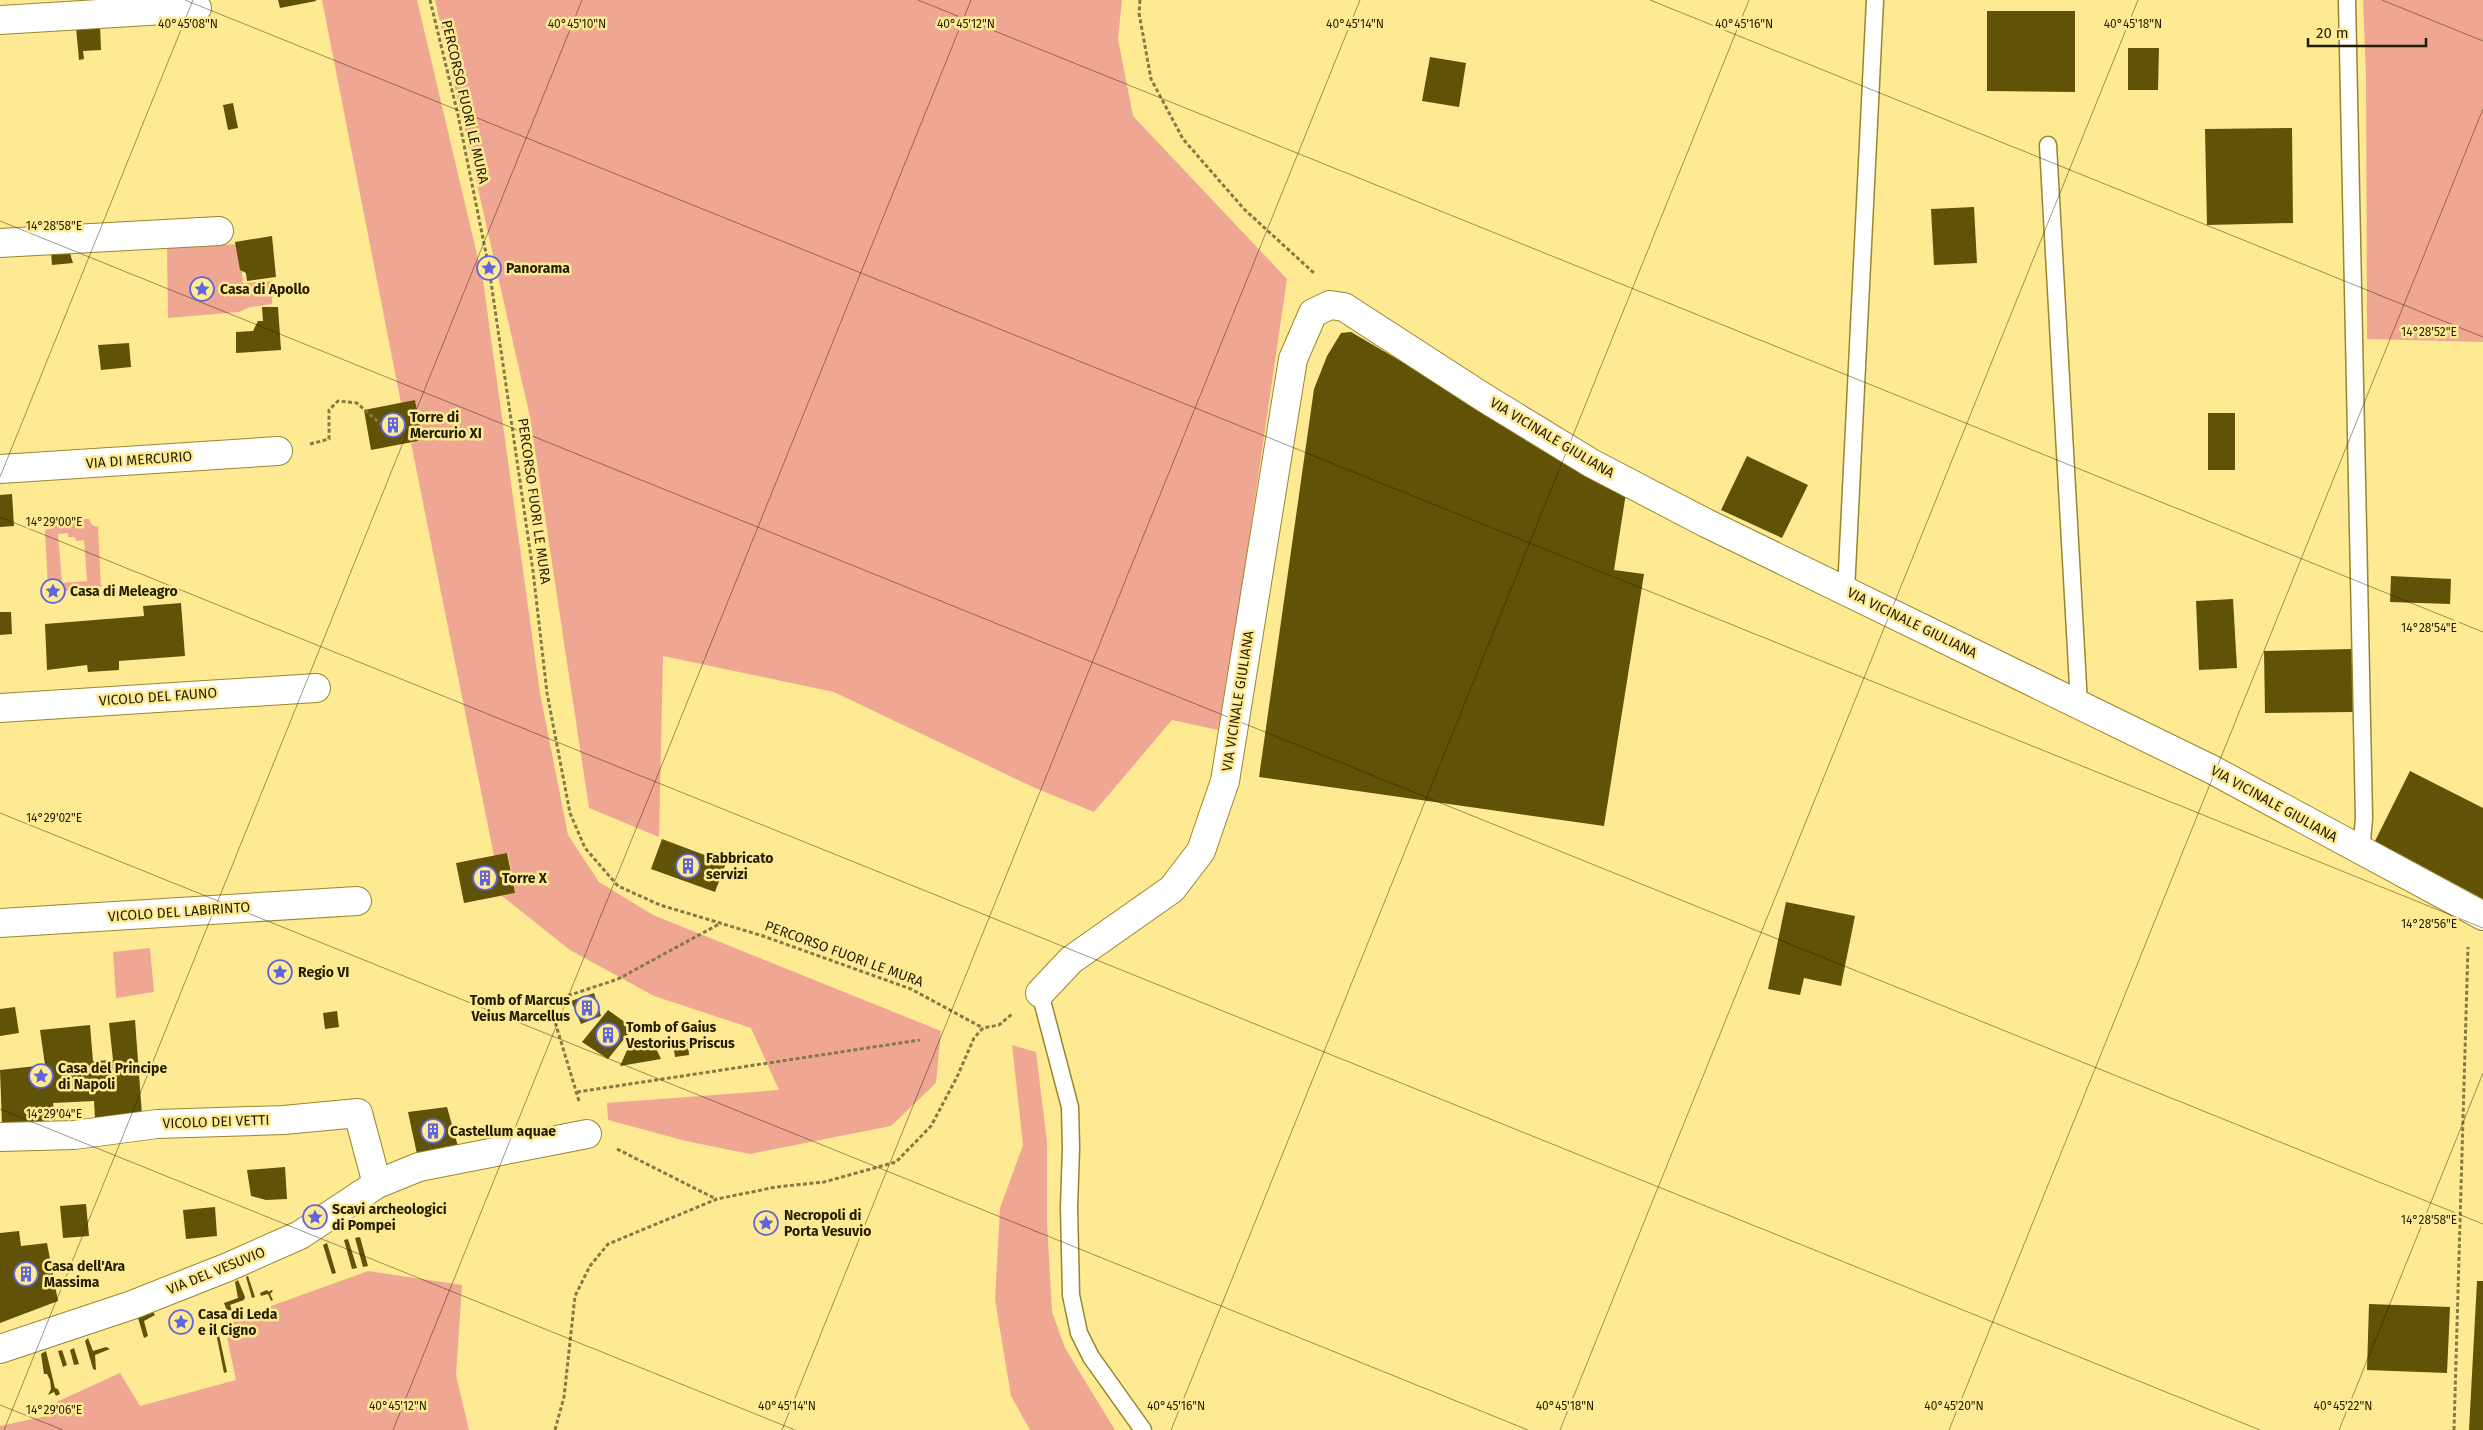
<svg xmlns="http://www.w3.org/2000/svg" width="2483" height="1430" viewBox="0 0 2483 1430" font-family="'Fira Sans',sans-serif">
  <style>
    .green { fill: #efa793; fill-rule: evenodd }
    .building { fill: #605206 }
    .lines { fill: none; stroke-linecap: round; stroke-linejoin: round }
    .lane-casing { stroke: #9a862d; stroke-width: 19 }
    .street-casing { stroke: #9a862d; stroke-width: 30 }
    .path { stroke: #867a44; stroke-width: 3; stroke-dasharray: 4 2.5; stroke-linecap: butt }
    .lane { stroke: #fff; stroke-width: 16 }
    .street { stroke: #fff; stroke-width: 28 }
    .ticks { fill: none; stroke: #231d02; stroke-width: 1; stroke-opacity: 0.45 }
    .labels { text-anchor: middle; dominant-baseline: central; stroke-width: 5; stroke-linejoin: round; paint-order: stroke }
    .street-label { font-size: 14px; fill: #231d02; stroke: #feea93 }
    .poi-label { font-size: 14px; font-weight: bold; fill: #231d02; stroke: #feea93; text-anchor: start }
    .ticks-label { font-size: 12px; text-anchor: middle; fill: #231d02; stroke: #feea93; stroke-width: 5; stroke-linejoin: round; paint-order: stroke }
  </style>
  <rect width="100%" height="100%" fill="#feea93"/>
  <g class="green">
    <polygon points="322,0 417,0 483,280 540,693 568,835 599,882 653,915 941,1031 936,1083 891,1126 750,1154 686,1141 608,1120 607,1103 779,1090 751,1028 654,996 570,950 502,896 515,893 508,854 494,856 411,443 423,440 415,400 401,403"/>
    <polygon points="435,0 1122,0 1118,39 1133,116 1287,279 1241,594 1218,730 1172,720 1094,812 1035,788 834,692 663,656 659,837 589,808 530,417"/>
    <polygon points="2363,0 2483,0 2483,342 2367,339 2366,77"/>
    <polygon points="239,244 243,283 273,281 272,304 250,307 239,312 168,318 167,248"/>
    <path d="M89,519l3,6 6,2 3,60 -5,3 -2,5 -25,1 -1,-5h-5v6h-5l-3,-6 -7,-2 -3,-59 6,-2 3,-7zM68,533v4h7l1,4 8,-1 3,41 -25,2 -4,-49z"/>
    <polygon points="150,948 154,992 116,998 113,952"/>
    <polygon points="1012,1045 1036,1052 1047,1142 1047,1222 1052,1312 1065,1348 1115,1430 1030,1430 1011,1396 995,1300 1000,1208 1023,1145"/>
    <polygon points="368,1271 462,1285 456,1375 469,1430 0,1430 0,1426 51,1415 52,1404 120,1373 140,1406 236,1380 224,1323"/>
  </g>
  <g class="building">
    <polygon points="278,0 316,0 316,1 280,8"/>
    <polygon points="1987,11 2075,11 2075,92 1987,91"/>
    <polygon points="100,25 101,50 83,51 84,59 79,60 76,27"/>
    <polygon points="2128,48 2159,48 2158,90 2128,90"/>
    <polygon points="1430,57 1466,63 1459,107 1422,101"/>
    <polygon points="233,103 238,128 228,130 223,105"/>
    <polygon points="2292,128 2293,223 2207,225 2205,129"/>
    <polygon points="1974,207 1977,263 1934,265 1931,209"/>
    <polygon points="272,236 276,277 247,281 246,273 240,270 235,242"/>
    <polygon points="69,250 73,263 52,265 51,251"/>
    <polygon points="262,307 278,307 281,350 236,353 236,332 253,331 258,321 263,321"/>
    <polygon points="1351,332 1626,493 1614,570 1644,574 1604,826 1259,777 1314,389 1327,356 1341,333"/>
    <polygon points="129,343 131,367 101,370 98,345"/>
    <polygon points="415,400 423,440 371,450 364,410"/>
    <rect x="2208" y="413" width="27" height="57"/>
    <polygon points="1747,456 1808,485 1782,538 1721,510"/>
    <polygon points="12,494 14,526 0,527 0,495"/>
    <polygon points="2391,576 2451,579 2450,604 2390,602"/>
    <polygon points="2233,599 2237,668 2199,670 2196,601"/>
    <polygon points="181,603 185,656 119,661 119,670 88,672 87,665 47,670 45,624 144,616 143,606"/>
    <polygon points="0,612 11,612 12,634 0,635"/>
    <polygon points="2352,649 2353,712 2265,713 2264,651"/>
    <polygon points="2410,771 2483,808 2483,899 2375,841"/>
    <polygon points="662,839 726,863 715,892 651,869"/>
    <polygon points="507,853 515,893 464,903 456,863"/>
    <polygon points="1786,902 1855,916 1841,986 1804,978 1800,995 1768,989"/>
    <polygon points="594,993 601,1016 581,1024 571,1001"/>
    <polygon points="15,1007 19,1033 0,1036 0,1009"/>
    <polygon points="608,1010 633,1028 608,1059 582,1042"/>
    <polygon points="337,1011 339,1027 325,1029 323,1013"/>
    <polygon points="135,1020 142,1115 95,1118 94,1101 53,1103 55,1120 2,1124 0,1070 45,1065 40,1030 90,1025 93,1061 113,1060 109,1023"/>
    <polygon points="640,1041 654,1044 661,1059 620,1066 628,1048"/>
    <polygon points="688,1041 689,1055 675,1057 673,1043"/>
    <polygon points="447,1107 459,1150 418,1159 408,1112"/>
    <polygon points="285,1167 287,1199 266,1200 251,1196 247,1170"/>
    <polygon points="86,1204 89,1236 63,1238 60,1206"/>
    <polygon points="215,1207 217,1236 186,1239 183,1210"/>
    <polygon points="19,1231 21,1246 47,1243 58,1301 0,1323 0,1233"/>
    <polygon points="360,1237 368,1266 363,1267 355,1238"/>
    <polygon points="348,1239 357,1268 352,1269 344,1240"/>
    <polygon points="327,1243 336,1273 332,1274 323,1245"/>
    <polygon points="248,1276 255,1297 252,1298 246,1277"/>
    <polygon points="238,1280 245,1297 244,1300 230,1305 234,1316 231,1317 230,1310 227,1311 224,1303 238,1298 235,1282"/>
    <polygon points="2477,1281 2483,1281 2483,1430 2469,1430"/>
    <polygon points="267,1290 269,1292 271,1290 273,1291 270,1294 273,1300 271,1301 268,1294 261,1296 260,1293"/>
    <polygon points="2369,1304 2450,1307 2447,1373 2367,1370"/>
    <polygon points="153,1312 155,1315 144,1321 148,1336 144,1338 138,1318"/>
    <polygon points="216,1321 227,1372 224,1373 214,1323"/>
    <polygon points="88,1338 93,1351 106,1347 110,1349 95,1355 96,1370 93,1369 85,1341"/>
    <polygon points="74,1348 79,1364 74,1365 70,1350"/>
    <polygon points="62,1350 67,1365 63,1367 58,1351"/>
    <polygon points="46,1351 55,1388 58,1389 60,1394 56,1396 54,1392 48,1395 51,1389 50,1380 47,1374 44,1374 41,1354"/>
  </g>
  <g class="lines">
    <g class="lane-casing">
      <g id="lane">
        <polyline points="2347,0 2364,818 2361,852"/>
        <polyline points="2048,145 2079,704"/>
        <polyline points="1846,591 1875,0"/>
        <polyline points="1040,993 1070,1107 1071,1148 1069,1207 1071,1295 1079,1333 1091,1357 1143,1430"/>
      </g>
    </g>
    <g class="street-casing">
      <g id="street">
        <polyline points="0,20 197,8"/>
        <polyline points="0,243 219,231"/>
        <polyline points="0,469 278,451"/>
        <polyline points="0,708 316,688"/>
        <polyline points="0,923 357,901"/>
        <polyline points="1040,993 1071,960 1172,889 1201,851 1225,781 1293,359 1313,313 1330,305 1344,307 1483,397 1591,463 1706,523 2211,769 2483,916"/>
        <polyline points="0,1137 74,1135 157,1124 284,1120 358,1113 377,1184"/>
        <polyline points="0,1349 132,1305 228,1267 300,1235 377,1184 419,1167 587,1134"/>
      </g>
    </g>
    <g class="path">
      <polyline points="430,0 458,115 489,268 533,571 547,693 570,813 585,848 618,886 660,905 763,936 911,989 983,1028"/>
      <polyline points="1140,0 1139,13 1151,79 1183,139 1244,209 1315,274"/>
      <polyline points="310,444 329,439 329,410 338,401 357,403 383,426"/>
      <polyline points="577,1092 920,1040"/>
      <polyline points="579,1101 549,1002 618,979 721,923"/>
      <polyline points="617,1149 716,1199"/>
      <polyline points="555,1430 564,1397 575,1296 590,1266 608,1244 717,1199 776,1187 824,1182 896,1162 931,1126 957,1077 974,1038 983,1028 999,1025 1012,1014"/>
      <polyline points="2454,1430 2468,947"/>
    </g>
    <use href="#lane" class="lane"/>
    <use href="#street" class="street"/>
  </g>
  <path class="ticks" d="M185,0l2298,928M918,0l1565,632M1650,0l833,337M2382,0l101,41M0,221l2483,1003M0,477l193,-477M0,517l2260,913M0,813l1528,617M0,1109l795,321M0,1405l63,25M4,1430l578,-1430M393,1430l578,-1430M782,1430l578,-1430M1171,1430l578,-1430M1560,1430l578,-1430M1949,1430l534,-1321M2339,1430l144,-357"/>
  <defs>
    <g id="sight-ring" transform="scale(1.25)"><circle r="9.5" fill="#feea93" stroke="#5f65dd" stroke-width="1.5"/><path d="M0-6L1.8-2.2L6-1.7L2.9 1.2L3.7 5.4L0 3.3L-3.7 5.4L-2.9 1.2L-6-1.7L-1.8-2.2Z" fill="#5f65dd"/></g>
    <g id="building-ring" transform="scale(1.25)"><circle r="9.5" fill="#feea93" stroke="#5f65dd" stroke-width="1.5"/><path d="M-4-6H4V6H1V3H-1V6H-4ZM-2.5-4.3h1.7v1.8h-1.7ZM.8-4.3h1.7v1.8H.8ZM-2.5-1h1.7V.8h-1.7ZM.8-1h1.7V.8H.8Z" fill="#5f65dd"/></g>
  </defs>
  <g fill-rule="evenodd">
    <use href="#sight-ring" x="489" y="268"/>
    <use href="#sight-ring" x="202" y="289"/>
    <use href="#building-ring" x="393" y="425"/>
    <use href="#sight-ring" x="53" y="591"/>
    <use href="#building-ring" x="688" y="866"/>
    <use href="#building-ring" x="485" y="878"/>
    <use href="#sight-ring" x="280" y="972"/>
    <use href="#building-ring" x="587" y="1008"/>
    <use href="#building-ring" x="608" y="1035"/>
    <use href="#sight-ring" x="41" y="1076"/>
    <use href="#building-ring" x="433" y="1131"/>
    <use href="#sight-ring" x="315" y="1217"/>
    <use href="#sight-ring" x="766" y="1223"/>
    <use href="#building-ring" x="26" y="1274"/>
    <use href="#sight-ring" x="181" y="1322"/>
  </g>
  <g class="labels">
    <g class="street-label">
      <text transform="translate(465 102) rotate(77)">PERCORSO FUORI LE MURA</text>
      <text transform="translate(1552 438) rotate(31)">VIA VICINALE GIULIANA</text>
      <text transform="translate(139 460) rotate(-4)">VIA DI MERCURIO</text>
      <text transform="translate(534 501) rotate(82)">PERCORSO FUORI LE MURA</text>
      <text transform="translate(1912 623) rotate(26)">VIA VICINALE GIULIANA</text>
      <text transform="translate(158 697) rotate(-4)">VICOLO DEL FAUNO</text>
      <text transform="translate(1238 701) rotate(-81)">VIA VICINALE GIULIANA</text>
      <text transform="translate(2274 804) rotate(29)">VIA VICINALE GIULIANA</text>
      <text transform="translate(179 912) rotate(-4)">VICOLO DEL LABIRINTO</text>
      <text transform="translate(844 954) rotate(20)">PERCORSO FUORI LE MURA</text>
      <text transform="translate(216 1122) rotate(-2)">VICOLO DEI VETTI</text>
      <text transform="translate(216 1271) rotate(-22)">VIA DEL VESUVIO</text>
    </g>
    <g class="poi-label">
      <text x="506" y="268">Panorama</text>
      <text x="220" y="289">Casa di Apollo</text>
      <text x="410" y="417">Torre di<tspan x="410" dy="16">Mercurio XI</tspan></text>
      <text x="70" y="591">Casa di Meleagro</text>
      <text x="706" y="858">Fabbricato<tspan x="706" dy="16">servizi</tspan></text>
      <text x="502" y="878">Torre X</text>
      <text x="298" y="972">Regio VI</text>
      <text x="570" y="1000" text-anchor="end">Tomb of Marcus<tspan x="570" dy="16">Veius Marcellus</tspan></text>
      <text x="626" y="1027">Tomb of Gaius<tspan x="626" dy="16">Vestorius Priscus</tspan></text>
      <text x="58" y="1068">Casa del Principe<tspan x="58" dy="16">di Napoli</tspan></text>
      <text x="450" y="1131">Castellum aquae</text>
      <text x="332" y="1209">Scavi archeologici<tspan x="332" dy="16">di Pompei</tspan></text>
      <text x="784" y="1215">Necropoli di<tspan x="784" dy="16">Porta Vesuvio</tspan></text>
      <text x="44" y="1266">Casa dell'Ara<tspan x="44" dy="16">Massima</tspan></text>
      <text x="198" y="1314">Casa di Leda<tspan x="198" dy="16">e il Cigno</tspan></text>
    </g>
  </g>
  <g class="ticks-label">
    <text x="2133" y="28">40°45'18"N</text>
    <text x="188" y="28">40°45'08"N</text>
    <text x="577" y="28">40°45'10"N</text>
    <text x="966" y="28">40°45'12"N</text>
    <text x="1355" y="28">40°45'14"N</text>
    <text x="1744" y="28">40°45'16"N</text>
    <text x="54" y="230">14°28'58"E</text>
    <text x="2429" y="336">14°28'52"E</text>
    <text x="54" y="526">14°29'00"E</text>
    <text x="2429" y="632">14°28'54"E</text>
    <text x="54" y="822">14°29'02"E</text>
    <text x="2429" y="928">14°28'56"E</text>
    <text x="54" y="1118">14°29'04"E</text>
    <text x="2429" y="1224">14°28'58"E</text>
    <text x="398" y="1410">40°45'12"N</text>
    <text x="787" y="1410">40°45'14"N</text>
    <text x="1176" y="1410">40°45'16"N</text>
    <text x="1565" y="1410">40°45'18"N</text>
    <text x="1954" y="1410">40°45'20"N</text>
    <text x="2343" y="1410">40°45'22"N</text>
    <text x="54" y="1414">14°29'06"E</text>
  </g>
  <path d="M2308 38v8h118v-8" fill="none" stroke="#231d02" stroke-width="2.5"/>
  <text x="2316" y="38" font-size="15" fill="#231d02" stroke="#feea93" stroke-width="4" paint-order="stroke">20 m</text>
</svg>
